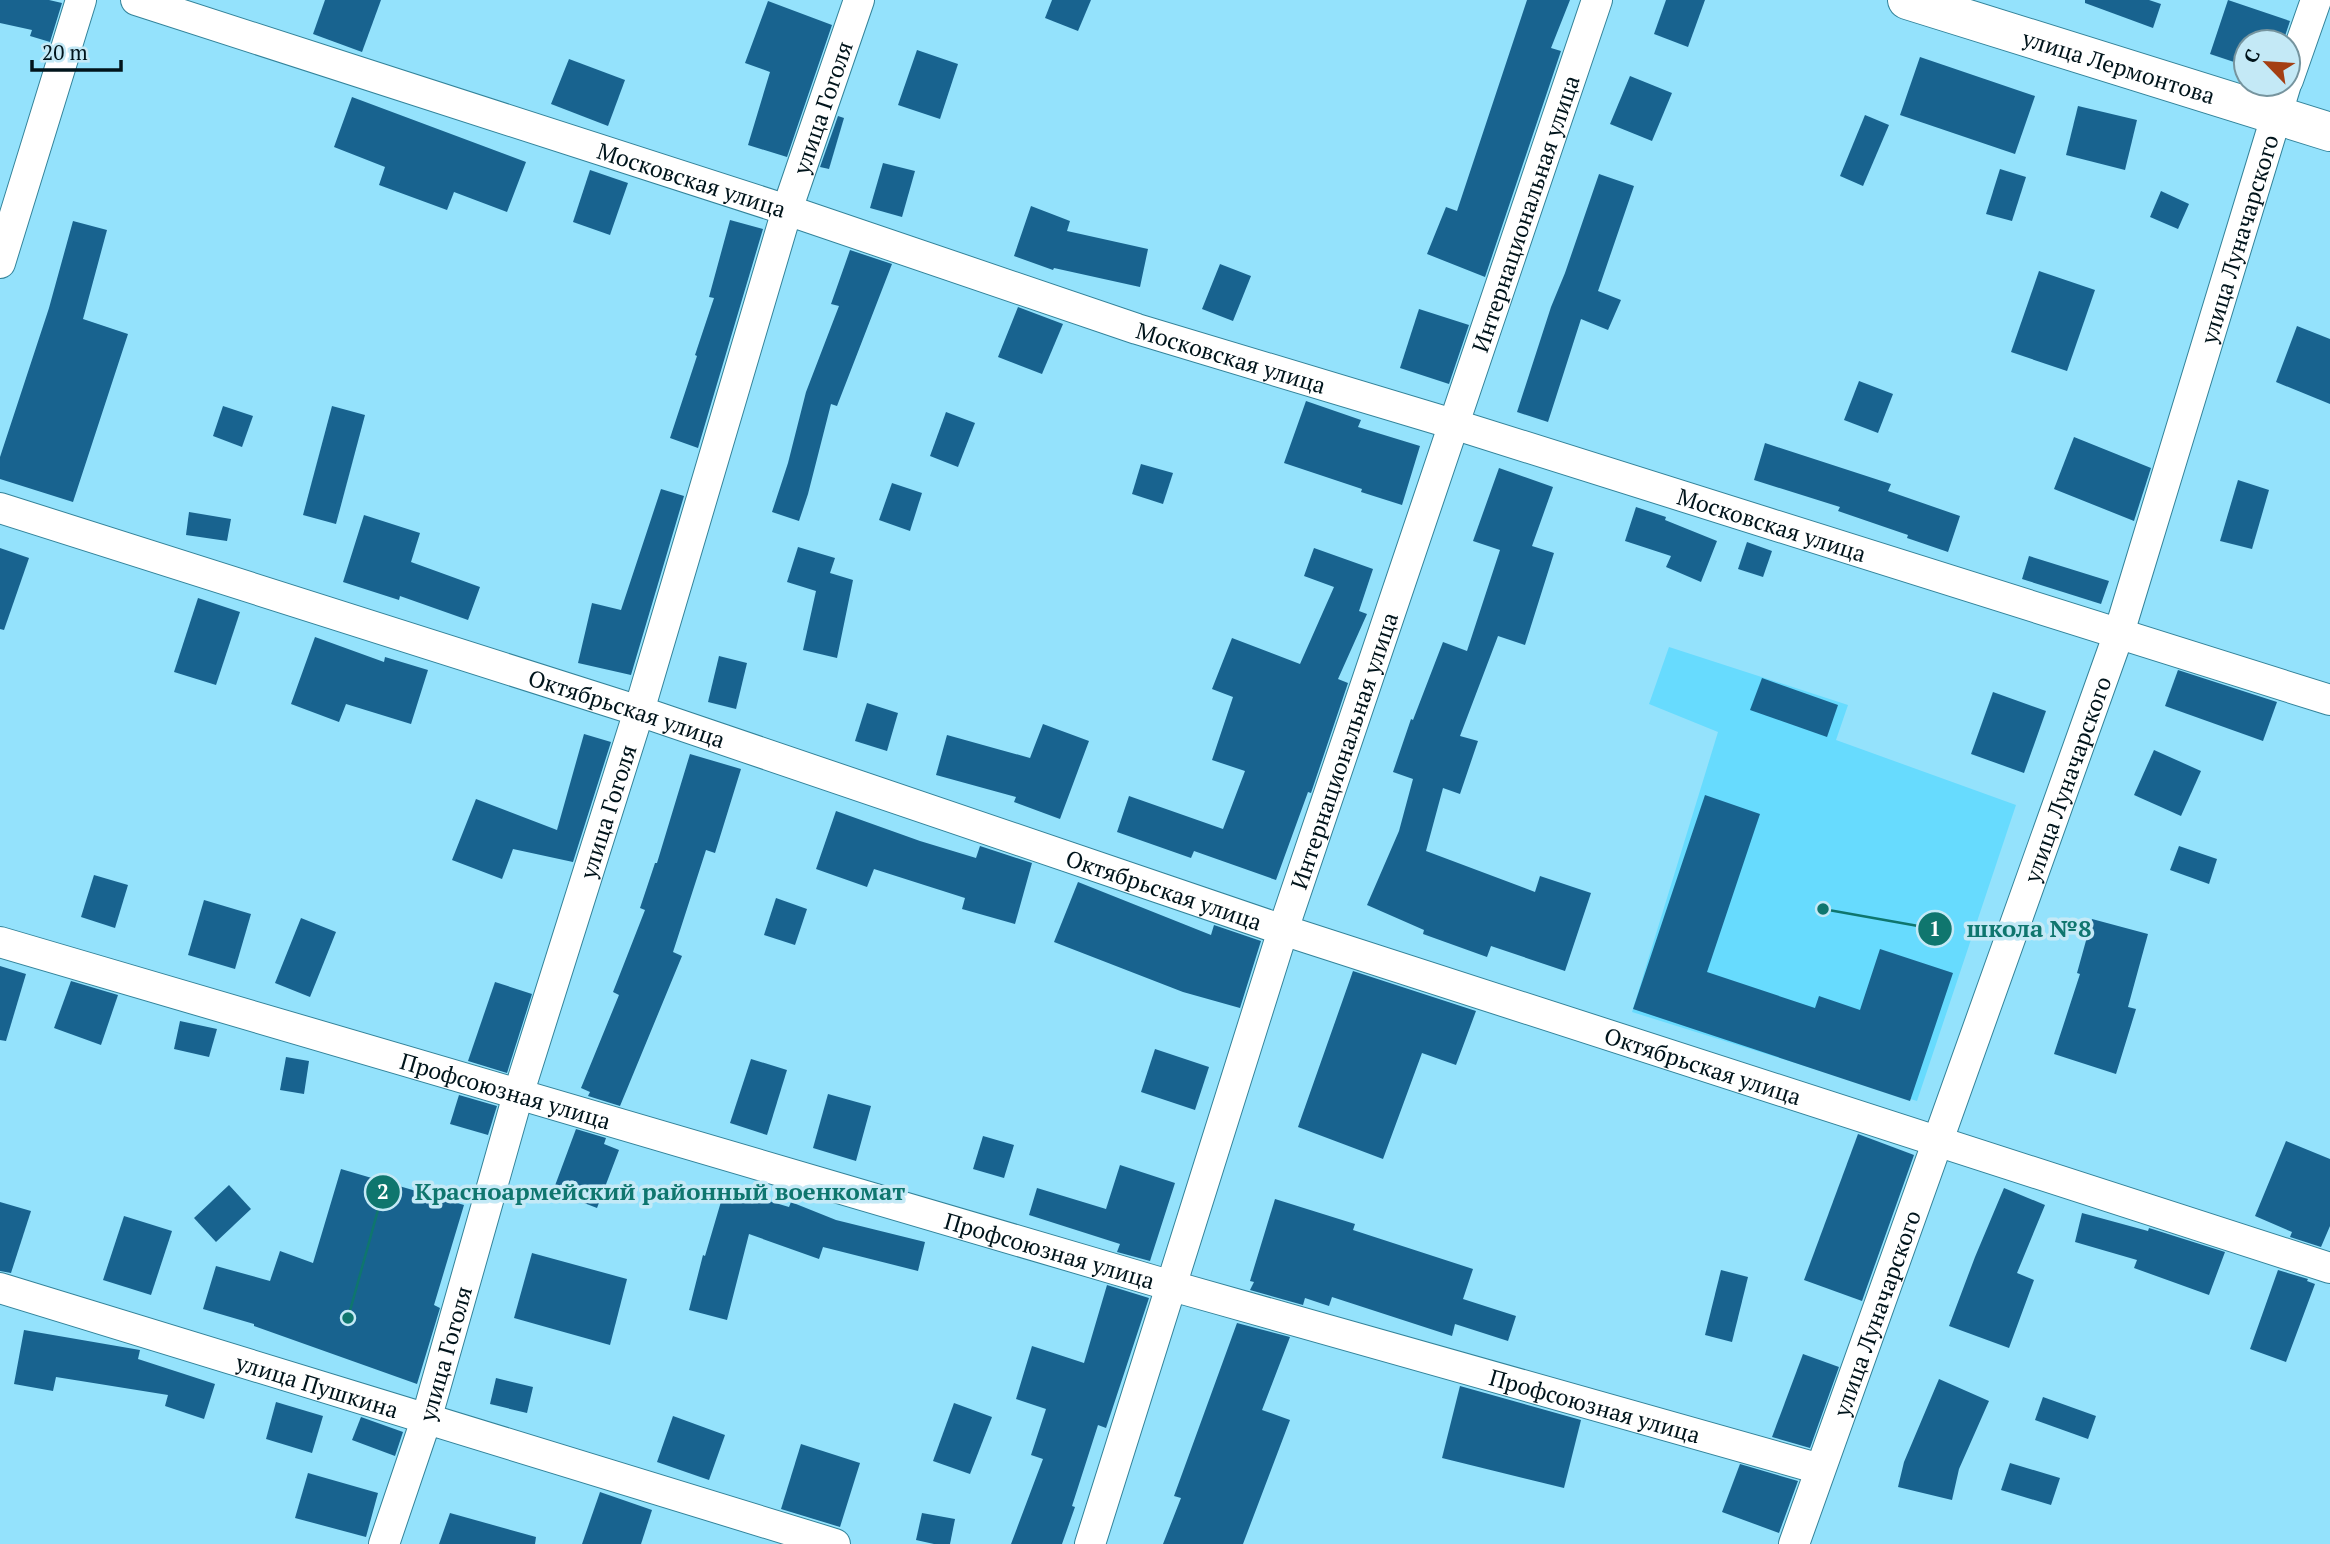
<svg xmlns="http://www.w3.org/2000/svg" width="2330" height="1544" viewBox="0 0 2330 1544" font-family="'PT Serif',serif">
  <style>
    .built { fill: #67dbfe }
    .building { fill: #18638f }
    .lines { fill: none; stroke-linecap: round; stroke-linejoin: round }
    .street-casing { stroke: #33839a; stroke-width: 32 }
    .secondary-casing { stroke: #33839a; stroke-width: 40 }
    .street { stroke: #fff; stroke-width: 30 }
    .secondary { stroke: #fff; stroke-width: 38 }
    .labels { text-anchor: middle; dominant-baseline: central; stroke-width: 7; stroke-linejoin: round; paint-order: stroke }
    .street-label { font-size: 23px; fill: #00141b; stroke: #c4e9f6 }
    .leader { fill: none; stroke: #0f766e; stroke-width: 2.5 }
    .callout-dot { fill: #0f766e; stroke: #c4e9f6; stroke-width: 2.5 }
    .mark-label { font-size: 21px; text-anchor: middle; font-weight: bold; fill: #fff }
    .callout-label { font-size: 24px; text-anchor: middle; font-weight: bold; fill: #0f766e; stroke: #c4e9f6; stroke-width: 7; stroke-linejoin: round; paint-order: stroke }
  </style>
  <rect width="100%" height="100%" fill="#94e2fc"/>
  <polygon class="built" points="1669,647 1848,705 1836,740 2016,805 1917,1101 1632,1012 1718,732 1649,704"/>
  <g class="building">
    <polygon points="0,0 49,0 62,3 50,42 30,36 32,30 0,23"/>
    <polygon points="325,0 381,0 362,52 313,34"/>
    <polygon points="1052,0 1091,0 1078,31 1045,18"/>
    <polygon points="1527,0 1570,0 1551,48 1561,51 1485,277 1427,254 1446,207 1457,211"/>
    <polygon points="1666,0 1705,0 1688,47 1654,34"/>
    <polygon points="2085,0 2149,0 2161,4 2153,28 2085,3"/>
    <polygon points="2228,0 2290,21 2283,42 2246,42 2246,66 2210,54"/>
    <polygon points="768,1 832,25 787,157 748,145 770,72 745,63"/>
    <polygon points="917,50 958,64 940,119 898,105"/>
    <polygon points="1920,57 2035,96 2015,154 1900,115"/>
    <polygon points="569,59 625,80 608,126 551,104"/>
    <polygon points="1630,76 1672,93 1652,141 1610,124"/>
    <polygon points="352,97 526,162 507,212 454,192 447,210 379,185 385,167 334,147"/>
    <polygon points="2078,106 2137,120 2125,170 2066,155"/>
    <polygon points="1865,115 1889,125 1863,186 1840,176"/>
    <polygon points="838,116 844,118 829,169 820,167"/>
    <polygon points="883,163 915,171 902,217 870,208"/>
    <polygon points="2000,169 2026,177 2012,221 1986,214"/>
    <polygon points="590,170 628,183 610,235 573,222"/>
    <polygon points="1599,174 1634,186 1598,291 1621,300 1608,330 1581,319 1548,422 1517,412 1551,307 1565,273"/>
    <polygon points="2161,191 2189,204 2178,229 2150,217"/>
    <polygon points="1031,206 1070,221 1067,231 1148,249 1140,287 1054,268 1053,270 1014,256"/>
    <polygon points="730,220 763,229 698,448 670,438 697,356 695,355 714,298 709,297"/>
    <polygon points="73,221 107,230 83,319 128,334 73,502 0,479 0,457 49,308"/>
    <polygon points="850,250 892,264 837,406 831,404 808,494 799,521 772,512 788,463 806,392 839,306 831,304"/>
    <polygon points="1220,264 1251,276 1233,321 1202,309"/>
    <polygon points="2039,271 2095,290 2067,371 2011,352"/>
    <polygon points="1018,307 1063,324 1042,374 998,357"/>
    <polygon points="1419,309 1469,325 1449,384 1400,368"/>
    <polygon points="2297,326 2330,339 2330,404 2276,382"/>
    <polygon points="1859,381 1893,394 1878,433 1844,420"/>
    <polygon points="1306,401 1361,420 1358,427 1420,446 1402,505 1361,492 1362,489 1284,463"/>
    <polygon points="223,406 253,416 242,447 213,436"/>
    <polygon points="332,406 365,415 336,524 303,515"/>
    <polygon points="946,412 975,423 958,467 930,456"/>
    <polygon points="2074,437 2151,468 2134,521 2054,489"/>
    <polygon points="1765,443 1891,484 1888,491 1960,516 1948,552 1907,538 1908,535 1838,511 1840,507 1754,480"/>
    <polygon points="1141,464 1173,473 1163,504 1132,494"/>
    <polygon points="1499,468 1553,487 1532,546 1554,553 1525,645 1498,636 1460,736 1478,741 1460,794 1443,788 1426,851 1535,892 1540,876 1591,893 1565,971 1491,946 1487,957 1423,934 1424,930 1367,905 1399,831 1413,779 1393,772 1411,719 1413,720 1443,642 1467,651 1500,550 1473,541"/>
    <polygon points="2238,480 2269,490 2252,549 2220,541"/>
    <polygon points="892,483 922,493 910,531 879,520"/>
    <polygon points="661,489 684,496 631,675 578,663 592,603 621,610"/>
    <polygon points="1636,507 1666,517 1665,520 1717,541 1701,582 1666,567 1671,556 1625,541"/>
    <polygon points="189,512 231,519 227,541 186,535"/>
    <polygon points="364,515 420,533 411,562 480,587 468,620 400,596 399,600 343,582"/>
    <polygon points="1747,542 1772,551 1763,577 1738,569"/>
    <polygon points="798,547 835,558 830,573 853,580 837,658 803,650 816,591 787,582"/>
    <polygon points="0,548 29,558 4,630 0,629"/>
    <polygon points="1314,548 1373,569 1359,611 1367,614 1338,679 1348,683 1311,793 1308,792 1276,880 1194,851 1191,858 1117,832 1129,796 1223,829 1245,771 1212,760 1233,697 1212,689 1232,638 1300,664 1334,587 1304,576"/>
    <polygon points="2029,556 2109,581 2101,604 2022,579"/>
    <polygon points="198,598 240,612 216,685 174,672"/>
    <polygon points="315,637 384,662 385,657 428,670 411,724 346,704 339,722 291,704"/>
    <polygon points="719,656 747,663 736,709 708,702"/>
    <polygon points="2178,670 2277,702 2263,741 2165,706"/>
    <polygon points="1762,678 1838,705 1827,737 1750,710"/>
    <polygon points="1993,692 2046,711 2024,773 1971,754"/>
    <polygon points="867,703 898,713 887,751 855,741"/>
    <polygon points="1043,724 1089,741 1060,819 1014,802 1016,797 936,775 947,735 1030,758"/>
    <polygon points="584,734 611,742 573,862 513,849 502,879 452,860 476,799 557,830"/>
    <polygon points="2154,750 2201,771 2181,816 2134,795"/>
    <polygon points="690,754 741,769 715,853 706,850 673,952 682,956 620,1106 588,1096 590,1092 581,1088 619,995 613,992 645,910 640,908 655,863 657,863"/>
    <polygon points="1705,795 1760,814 1707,972 1815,1008 1819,996 1860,1010 1880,949 1953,973 1910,1101 1633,1009"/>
    <polygon points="836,811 920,841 976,858 980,846 1032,863 1015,924 962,909 965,898 874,869 867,887 816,869"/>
    <polygon points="2179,846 2217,859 2209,884 2170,870"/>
    <polygon points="94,875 128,885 115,928 81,917"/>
    <polygon points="1078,882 1211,935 1214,925 1261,941 1240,1008 1183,992 1054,942"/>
    <polygon points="776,898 807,909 795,945 764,935"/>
    <polygon points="204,900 251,914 235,969 188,955"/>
    <polygon points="301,918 336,932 310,997 275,983"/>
    <polygon points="2092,919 2148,934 2128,1007 2136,1009 2116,1074 2054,1054 2080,974 2077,973"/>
    <polygon points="0,966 26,974 6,1041 0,1040"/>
    <polygon points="1353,971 1476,1011 1456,1065 1422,1053 1383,1159 1298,1127"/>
    <polygon points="71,981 118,995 101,1045 54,1028"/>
    <polygon points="495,982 532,994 507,1073 468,1061"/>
    <polygon points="180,1021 217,1029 209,1057 174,1049"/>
    <polygon points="1155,1049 1209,1067 1195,1110 1141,1092"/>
    <polygon points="286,1057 309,1061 304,1094 280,1090"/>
    <polygon points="751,1059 787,1070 767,1135 730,1123"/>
    <polygon points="828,1094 871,1106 856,1161 813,1148"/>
    <polygon points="459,1095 497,1106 488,1135 450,1124"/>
    <polygon points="576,1129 606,1138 604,1144 619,1150 597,1208 553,1191"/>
    <polygon points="1858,1134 1914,1155 1862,1301 1804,1280"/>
    <polygon points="983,1136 1014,1145 1004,1178 973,1169"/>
    <polygon points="2286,1141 2330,1159 2330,1226 2321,1247 2290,1237 2292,1232 2255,1216"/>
    <polygon points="1120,1165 1175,1183 1150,1261 1117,1252 1120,1244 1029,1215 1037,1188 1106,1209"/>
    <polygon points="341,1169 464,1205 434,1305 440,1308 417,1384 254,1326 254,1324 203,1309 216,1266 270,1281 280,1251 313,1263"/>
    <polygon points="229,1185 251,1209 216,1242 194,1218"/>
    <polygon points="725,1188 789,1207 791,1202 836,1220 925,1242 918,1271 823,1247 819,1259 749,1234 727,1320 689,1310 703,1255 705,1256"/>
    <polygon points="2004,1188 2045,1205 2017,1273 2034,1280 2009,1348 1949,1326 1975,1257"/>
    <polygon points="1275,1199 1355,1224 1353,1230 1473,1269 1463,1299 1516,1316 1508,1341 1455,1324 1452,1336 1332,1297 1329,1306 1305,1298 1303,1305 1250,1290 1254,1282 1250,1281"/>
    <polygon points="0,1202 31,1211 11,1273 0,1271"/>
    <polygon points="2082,1213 2148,1231 2149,1228 2225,1252 2209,1295 2134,1268 2137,1260 2075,1242"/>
    <polygon points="124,1216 172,1231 151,1295 103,1280"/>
    <polygon points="532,1253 627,1279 610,1345 514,1318"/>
    <polygon points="1721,1270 1748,1277 1732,1342 1705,1335"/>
    <polygon points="2278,1270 2308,1279 2307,1281 2315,1284 2286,1362 2250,1349"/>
    <polygon points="1107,1285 1149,1298 1106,1428 1098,1425 1072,1506 1075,1507 1062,1544 1011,1544 1043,1459 1031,1455 1046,1409 1016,1399 1032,1346 1084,1363"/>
    <polygon points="1237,1323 1290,1337 1262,1410 1290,1420 1243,1544 1163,1544 1181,1498 1174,1496"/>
    <polygon points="24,1330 140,1350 138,1359 215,1384 204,1419 165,1406 168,1395 56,1377 53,1391 14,1384"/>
    <polygon points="1803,1354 1839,1367 1810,1448 1772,1437"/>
    <polygon points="496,1378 533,1387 527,1413 490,1404"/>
    <polygon points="1939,1379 1989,1401 1959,1469 1952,1500 1898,1487 1904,1462"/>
    <polygon points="1460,1386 1581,1420 1564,1488 1442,1458"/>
    <polygon points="2043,1397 2096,1416 2088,1439 2035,1420"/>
    <polygon points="276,1402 323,1416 312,1453 266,1439"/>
    <polygon points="954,1403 992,1417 970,1474 933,1461"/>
    <polygon points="673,1416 725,1435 709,1480 657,1462"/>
    <polygon points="361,1417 403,1432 395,1456 352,1440"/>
    <polygon points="801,1444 860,1463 840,1527 781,1509"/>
    <polygon points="2010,1463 2060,1478 2051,1505 2001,1490"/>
    <polygon points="1740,1464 1798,1481 1779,1533 1722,1512"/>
    <polygon points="308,1473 378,1493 366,1537 295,1518"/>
    <polygon points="600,1492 652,1510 641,1544 582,1544"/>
    <polygon points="450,1513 536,1537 535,1544 439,1544"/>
    <polygon points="922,1513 955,1519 950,1544 934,1544 916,1540"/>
  </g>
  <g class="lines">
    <g class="street-casing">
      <g id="street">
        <path id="s1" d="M136,0l651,210 350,119 316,95 877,276"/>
        <polyline points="2288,80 2316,0"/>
        <polyline points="0,263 81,0"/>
        <path id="s2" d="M0,508l639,203 644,219 1047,338"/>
        <path id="s3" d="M0,942l1172,344 648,183"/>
        <path id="s4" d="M0,1288l835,256"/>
        <path id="s5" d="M384,1544l42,-124 92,-325 121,-384 148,-501 72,-210"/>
        <path id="s6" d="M1090,1544l193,-614 314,-930"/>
        <path id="s7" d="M1794,1544l325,-911 167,-549"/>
      </g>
    </g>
    <g class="secondary-casing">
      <g id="secondary">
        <path id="s8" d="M1907,0l423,132"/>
      </g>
    </g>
    <use href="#street" class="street"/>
    <use href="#secondary" class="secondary"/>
  </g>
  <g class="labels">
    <g class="street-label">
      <text stroke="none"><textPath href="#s8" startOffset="222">улица Лермонтова</textPath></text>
      <text stroke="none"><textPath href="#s5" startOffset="1502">улица Гоголя</textPath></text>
      <text stroke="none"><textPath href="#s1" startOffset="584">Московская улица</textPath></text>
      <text stroke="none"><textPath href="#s6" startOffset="1400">Интернациональная улица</textPath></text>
      <text stroke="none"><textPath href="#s7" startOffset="1379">улица Луначарского</textPath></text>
      <text stroke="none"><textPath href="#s1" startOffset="1152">Московская улица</textPath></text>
      <text stroke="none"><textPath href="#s1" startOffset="1718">Московская улица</textPath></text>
      <text stroke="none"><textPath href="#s2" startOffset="658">Октябрьская улица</textPath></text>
      <text stroke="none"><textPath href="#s6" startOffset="833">Интернациональная улица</textPath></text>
      <text stroke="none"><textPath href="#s7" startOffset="812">улица Луначарского</textPath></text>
      <text stroke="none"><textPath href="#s5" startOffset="766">улица Гоголя</textPath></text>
      <text stroke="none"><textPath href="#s2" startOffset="1225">Октябрьская улица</textPath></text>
      <text stroke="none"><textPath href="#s2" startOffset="1792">Октябрьская улица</textPath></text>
      <text stroke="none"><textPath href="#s3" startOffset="527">Профсоюзная улица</textPath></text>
      <text stroke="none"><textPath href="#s3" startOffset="1094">Профсоюзная улица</textPath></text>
      <text stroke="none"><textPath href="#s7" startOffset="245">улица Луначарского</textPath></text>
      <text stroke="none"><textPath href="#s5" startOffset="200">улица Гоголя</textPath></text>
      <text stroke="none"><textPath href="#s4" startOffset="332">улица Пушкина</textPath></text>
      <text stroke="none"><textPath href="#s3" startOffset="1661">Профсоюзная улица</textPath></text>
    </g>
  </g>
  <path class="leader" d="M1823 909L1935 929M348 1318L383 1192"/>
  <g class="callout-dot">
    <circle cx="1823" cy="909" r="7"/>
    <circle cx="348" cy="1318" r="7"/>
    <circle cx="1935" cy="929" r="18"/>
    <circle cx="383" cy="1192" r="18"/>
  </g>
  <g class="mark-label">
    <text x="1935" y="936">1</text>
    <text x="383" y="1199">2</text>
  </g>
  <g class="callout-label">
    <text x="2029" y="937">школа №8</text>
    <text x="660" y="1200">Красноармейский районный военкомат</text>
  </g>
  <g transform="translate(2267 63) rotate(295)"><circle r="33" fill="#c4e9f6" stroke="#76949e" stroke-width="2"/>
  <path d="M0-5L12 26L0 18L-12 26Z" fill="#a43f13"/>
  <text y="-10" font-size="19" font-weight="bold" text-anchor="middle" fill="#00141b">С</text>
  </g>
  <path d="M32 60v10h89v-10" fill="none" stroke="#00141b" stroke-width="3.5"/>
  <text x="42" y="60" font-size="21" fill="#00141b" stroke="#c4e9f6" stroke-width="5" paint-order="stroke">20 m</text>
</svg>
